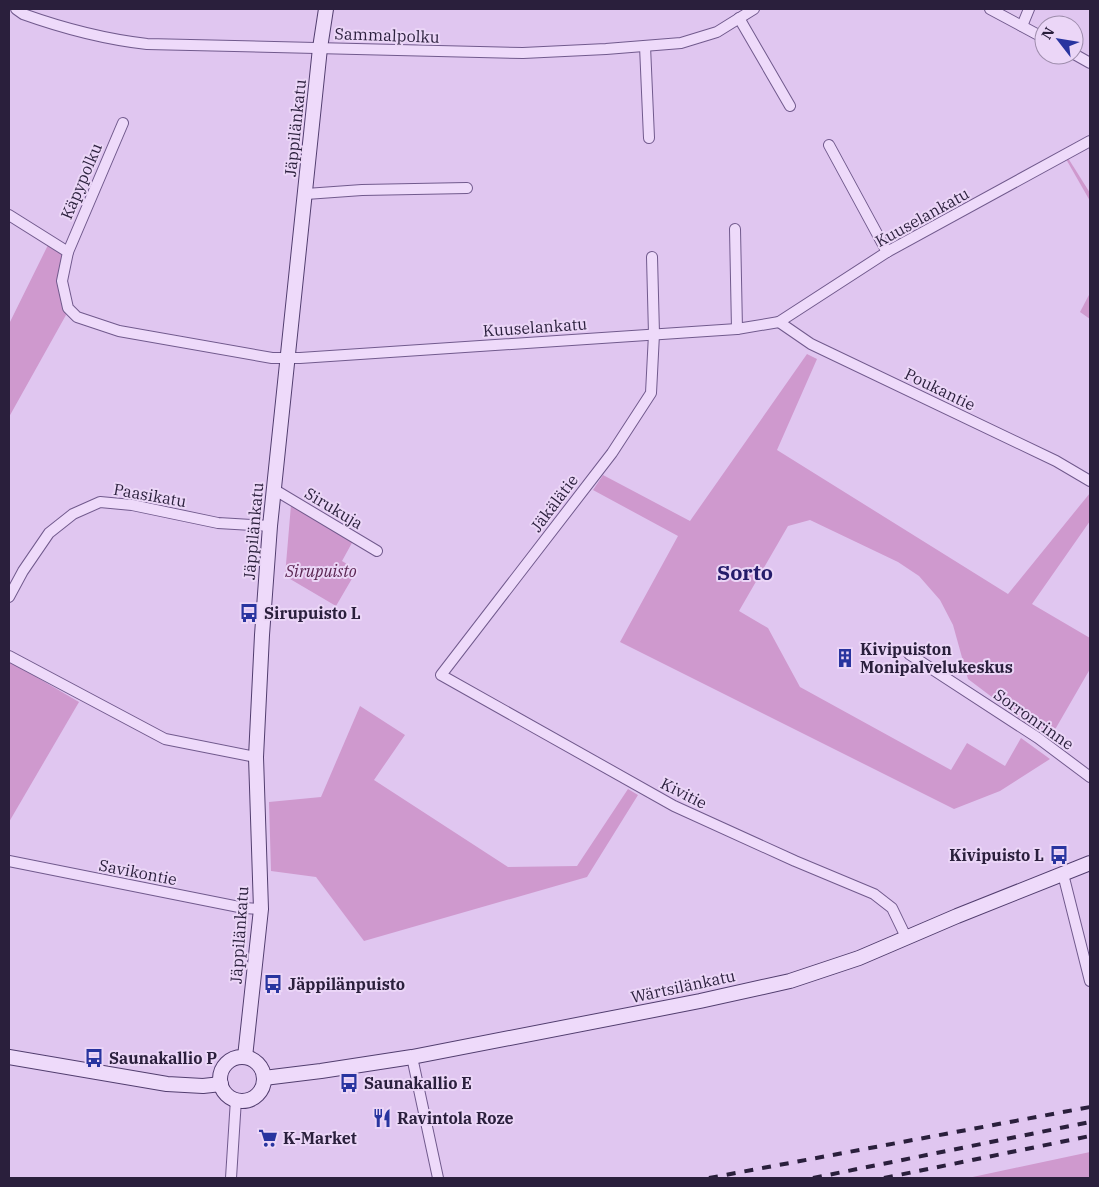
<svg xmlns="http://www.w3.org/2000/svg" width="1099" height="1187" viewBox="0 0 1099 1187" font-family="'IBM Plex Serif',serif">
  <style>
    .green { fill: #cf99ce }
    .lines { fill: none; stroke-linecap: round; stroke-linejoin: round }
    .street-casing { stroke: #715a8d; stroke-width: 12 }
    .secondary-casing { stroke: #523e6f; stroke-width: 16 }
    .street { stroke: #eedafa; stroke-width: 10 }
    .secondary { stroke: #eedafa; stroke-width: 14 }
    .rail { stroke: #2a1f3c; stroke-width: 4; stroke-dasharray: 9 9; stroke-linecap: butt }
    .labels { text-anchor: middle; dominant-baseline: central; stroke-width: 4; stroke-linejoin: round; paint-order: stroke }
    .street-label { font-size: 16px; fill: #2a1f3c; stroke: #ebd6f7 }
    .park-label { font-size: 16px; font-style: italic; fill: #5a2551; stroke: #ebd6f7 }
    .poi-label { font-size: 16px; font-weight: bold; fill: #2a1f3c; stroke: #ebd6f7; text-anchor: start }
    .district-label { font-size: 21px; font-weight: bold; fill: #251c6b; stroke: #ebd6f7 }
  </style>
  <rect width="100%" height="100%" fill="#e0c6f0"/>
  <g class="green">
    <polygon points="1068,158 1090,193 1090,201 1066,159"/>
    <polygon points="48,245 64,254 58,281 66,315 9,417 9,324"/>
    <polygon points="1090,293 1090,319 1080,312"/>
    <polygon points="807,354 817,359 777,450 1008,594 1090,493 1090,521 1032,604 1090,638 1090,669 1049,740 968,679 953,625 940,600 919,576 898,562 810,520 788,526 739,611 768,628 800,687 951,770 967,743 1005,766 1021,738 1050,759 1000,791 954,809 620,642 678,536 593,490 603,475 690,521"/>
    <polygon points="291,505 353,541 342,561 357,570 336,606 285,576"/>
    <polygon points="9,661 79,702 9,822"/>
    <polygon points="360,706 405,735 374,780 508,867 577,866 628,789 638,795 587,877 364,941 316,877 271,871 269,802 321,797"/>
    <polygon points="1090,1152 1090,1178 968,1178"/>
  </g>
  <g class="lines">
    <g class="street-casing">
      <g id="street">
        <path d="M16,9l7,5c42,15 80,25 124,30l376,9 83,-4 75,-6 36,-11 37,-23"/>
        <polyline points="990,9 1044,38"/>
        <polyline points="739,18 790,106"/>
        <polyline points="1022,26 1029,9"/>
        <polyline points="645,46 649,138"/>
        <polyline points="1074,54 1090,63"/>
        <polyline points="829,145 887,252"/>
        <polyline points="306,194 362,190 467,188"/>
        <polyline points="9,215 68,252 62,281 68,308 77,317 119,331 272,358 300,358 737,329 779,322 887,252 1090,141"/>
        <polyline points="735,229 737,329"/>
        <polyline points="68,252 123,123"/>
        <polyline points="652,257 654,334 651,393 612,453 441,675 674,806 795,861 874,894 892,908 906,937"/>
        <polyline points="779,322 811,344 1056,461 1090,481"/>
        <polyline points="275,490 377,551"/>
        <polyline points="9,597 23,571 49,533 73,514 100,502 132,505 218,523 270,526"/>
        <polyline points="909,654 1038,738 1090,777"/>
        <polyline points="9,656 165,739 256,757"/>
        <polyline points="9,861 244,908 261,909"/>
        <polyline points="1063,874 1090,981"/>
        <polyline points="412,1057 438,1178"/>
        <polyline points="231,1178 236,1099"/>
      </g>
    </g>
    <g class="secondary-casing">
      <g id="secondary">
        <polyline points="9,1057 167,1084 203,1086 221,1084"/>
        <polyline points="245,1057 261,909 256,757 262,635 270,526 320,48 326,9"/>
        <circle cx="242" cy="1079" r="22"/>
        <polyline points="264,1078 321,1071 412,1057 700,1001 790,981 859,958 957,916 1090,863"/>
      </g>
    </g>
    <use href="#street" class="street"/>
    <use href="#secondary" class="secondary"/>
    <g class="rail">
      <polyline points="709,1178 1090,1107"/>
      <polyline points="813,1178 1090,1122"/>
      <polyline points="884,1178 1090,1136"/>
    </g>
  </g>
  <defs>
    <g id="bus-bare" transform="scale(1.5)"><path d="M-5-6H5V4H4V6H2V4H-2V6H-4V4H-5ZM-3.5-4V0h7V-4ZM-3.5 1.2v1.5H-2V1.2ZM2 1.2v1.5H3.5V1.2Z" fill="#28349f" stroke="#ebd6f7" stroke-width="2.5" paint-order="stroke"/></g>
    <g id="building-bare" transform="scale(1.5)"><path d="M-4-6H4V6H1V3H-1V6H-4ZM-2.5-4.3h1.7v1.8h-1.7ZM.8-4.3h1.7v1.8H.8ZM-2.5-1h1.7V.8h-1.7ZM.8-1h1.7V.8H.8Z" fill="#28349f" stroke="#ebd6f7" stroke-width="2.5" paint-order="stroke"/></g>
    <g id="restaurant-bare" transform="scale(1.5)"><path d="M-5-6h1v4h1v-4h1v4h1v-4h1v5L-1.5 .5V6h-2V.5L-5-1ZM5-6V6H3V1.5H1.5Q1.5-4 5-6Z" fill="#28349f" stroke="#ebd6f7" stroke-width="2.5" paint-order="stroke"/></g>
    <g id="supermarket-bare" transform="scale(1.5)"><path d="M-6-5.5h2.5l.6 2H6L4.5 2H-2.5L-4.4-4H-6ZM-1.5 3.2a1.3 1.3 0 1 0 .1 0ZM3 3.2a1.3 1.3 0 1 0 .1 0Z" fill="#28349f" stroke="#ebd6f7" stroke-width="2.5" paint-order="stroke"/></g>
  </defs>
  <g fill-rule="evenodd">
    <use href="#bus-bare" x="249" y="613"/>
    <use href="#building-bare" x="845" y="658"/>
    <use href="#bus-bare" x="1059" y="855"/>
    <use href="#bus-bare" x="273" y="984"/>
    <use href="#bus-bare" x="94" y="1058"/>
    <use href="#bus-bare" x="349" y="1083"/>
    <use href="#restaurant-bare" x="382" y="1118"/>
    <use href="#supermarket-bare" x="268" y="1138"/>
  </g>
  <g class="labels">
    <g class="street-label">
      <text transform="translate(387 35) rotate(2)">Sammalpolku</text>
      <text transform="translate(295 128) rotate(-84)">Jäppilänkatu</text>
      <text transform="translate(81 181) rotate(-67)">Käpypolku</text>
      <text transform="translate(922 217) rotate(-29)">Kuuselankatu</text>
      <text transform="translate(535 327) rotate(-4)">Kuuselankatu</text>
      <text transform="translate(940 389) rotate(26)">Poukantie</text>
      <text transform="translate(150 495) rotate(10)">Paasikatu</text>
      <text transform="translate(554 503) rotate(-53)">Jäkälätie</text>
      <text transform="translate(334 508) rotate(31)">Sirukuja</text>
      <text transform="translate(253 531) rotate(-85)">Jäppilänkatu</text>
      <text transform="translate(1034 719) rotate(35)">Sorronrinne</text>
      <text transform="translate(684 793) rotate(27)">Kivitie</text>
      <text transform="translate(138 872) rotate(11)">Savikontie</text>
      <text transform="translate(239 935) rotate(-86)">Jäppilänkatu</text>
      <text transform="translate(683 986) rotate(-12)">Wärtsilänkatu</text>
    </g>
    <g class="park-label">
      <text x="321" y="571">Sirupuisto</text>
    </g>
    <g class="poi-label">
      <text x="264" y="613">Sirupuisto L</text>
      <text x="860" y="649">Kivipuiston<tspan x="860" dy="18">Monipalvelukeskus</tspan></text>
      <text x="1044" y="855" text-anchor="end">Kivipuisto L</text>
      <text x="288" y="984">Jäppilänpuisto</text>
      <text x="109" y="1058">Saunakallio P</text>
      <text x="364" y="1083">Saunakallio E</text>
      <text x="397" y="1118">Ravintola Roze</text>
      <text x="283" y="1138">K-Market</text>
    </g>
    <g class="district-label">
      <text x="745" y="572">Sorto</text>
    </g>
  </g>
  <rect width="1099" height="1187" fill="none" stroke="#2a1f3c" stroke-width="20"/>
  <g transform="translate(1059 40) rotate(301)"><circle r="24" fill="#ebd6f7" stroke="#9e8dac"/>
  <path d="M0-4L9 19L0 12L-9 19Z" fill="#28349f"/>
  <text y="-8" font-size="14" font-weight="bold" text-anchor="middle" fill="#2a1f3c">N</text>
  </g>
</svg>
